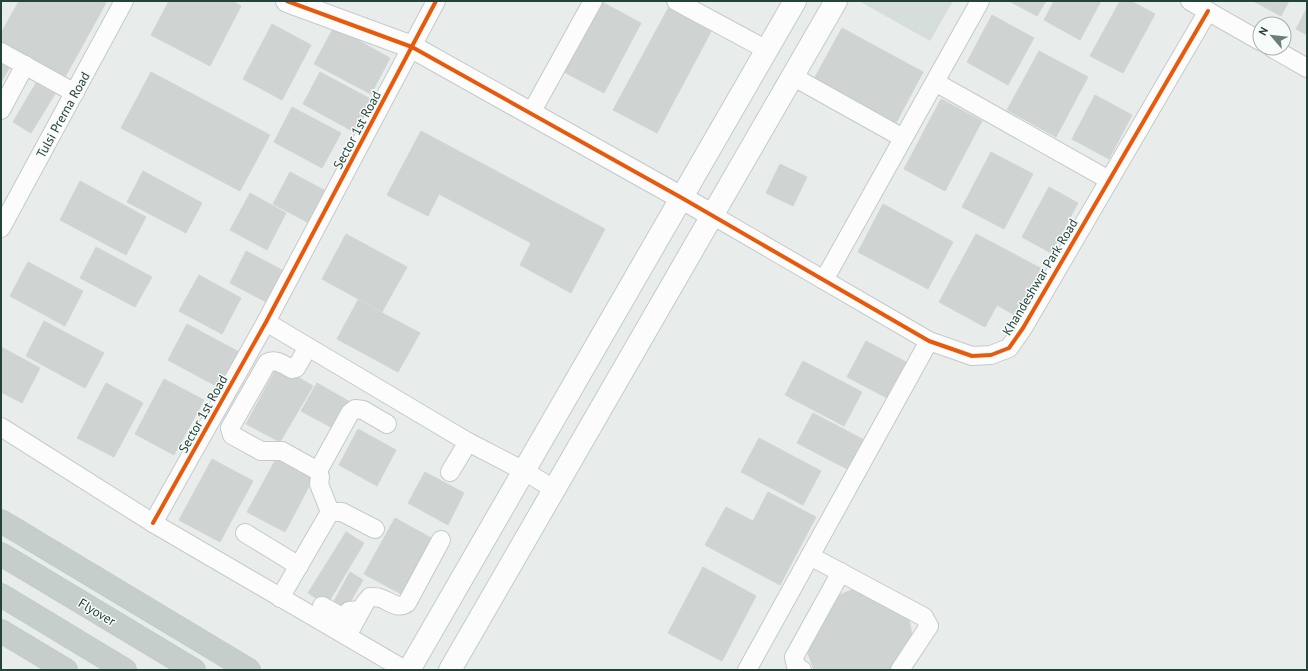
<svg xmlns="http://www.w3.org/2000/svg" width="1308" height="671" viewBox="0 0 1308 671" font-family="'PT Sans',sans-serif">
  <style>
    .built { fill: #d6dedb }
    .building { fill: #cfd4d2; stroke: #d1d6d4 }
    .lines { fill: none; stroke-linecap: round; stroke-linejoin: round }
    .minor-casing { stroke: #c5cac8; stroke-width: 20 }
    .tertiary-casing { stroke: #c5cac8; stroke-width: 24 }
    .secondary-casing { stroke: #c3cbc8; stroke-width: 24 }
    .trunk-casing { stroke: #c3ccc9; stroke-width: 24 }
    .minor { stroke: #fcfcfc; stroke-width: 18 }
    .tertiary { stroke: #fcfcfc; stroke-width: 22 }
    .secondary { stroke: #fcfcfc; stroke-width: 22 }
    .trunk { stroke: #c6cecc; stroke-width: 22 }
    .cycleway-casing { stroke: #f7fbf9; stroke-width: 6 }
    .cycleway { stroke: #e8590c; stroke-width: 4 }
    .labels { text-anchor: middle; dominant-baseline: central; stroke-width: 3; stroke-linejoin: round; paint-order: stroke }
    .street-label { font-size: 13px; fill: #24423a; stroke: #f7fbf9 }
  </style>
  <rect width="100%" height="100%" fill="#e8edeb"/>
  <polygon class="built" points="859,1 953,1 930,41"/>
  <g class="building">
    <polygon points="19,1 107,1 64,79 1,44 1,33"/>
    <polygon points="169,1 232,1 241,6 210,66 151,35"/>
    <polygon points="600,1 641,23 604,93 562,71"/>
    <polygon points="1009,1 1046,1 1037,16"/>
    <polygon points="1054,1 1101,1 1080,40 1044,20"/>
    <polygon points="1120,1 1131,1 1155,14 1123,73 1090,56"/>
    <polygon points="1253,1 1289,1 1281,16"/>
    <polygon points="671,3 714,26 657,133 613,110"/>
    <polygon points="1307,8 1307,35 1296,29"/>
    <polygon points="992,15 1034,38 1008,85 967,62"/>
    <polygon points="272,24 311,45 282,100 243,79"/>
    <polygon points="334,27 390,58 371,94 314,64"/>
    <polygon points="842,28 923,72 896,123 814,79"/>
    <polygon points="1039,51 1088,77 1056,137 1007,110"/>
    <polygon points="1,62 10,67 1,82"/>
    <polygon points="151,72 270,135 240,191 121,128"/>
    <polygon points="320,72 376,102 358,134 303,104"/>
    <polygon points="36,83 55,94 31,133 13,122"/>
    <polygon points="1095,95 1132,115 1109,159 1072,139"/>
    <polygon points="941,99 982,121 945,191 904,169"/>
    <polygon points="292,107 341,133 322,168 274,142"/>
    <polygon points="421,131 605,229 571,293 520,265 531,243 439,194 428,216 387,195"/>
    <polygon points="991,152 1033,174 1004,229 962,207"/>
    <polygon points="780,164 807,177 793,206 766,193"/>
    <polygon points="143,171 202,203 186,233 127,202"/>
    <polygon points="290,172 326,191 309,223 273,204"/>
    <polygon points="80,181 146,217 126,255 60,220"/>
    <polygon points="1049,187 1078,203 1051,253 1022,237"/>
    <polygon points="250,193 286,213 267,250 230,230"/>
    <polygon points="883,204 953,242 928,289 858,252"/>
    <polygon points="346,234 407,267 382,312 322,279"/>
    <polygon points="976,234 1044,270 1018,317 997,305 985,327 939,302"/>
    <polygon points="96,247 152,277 135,307 80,278"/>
    <polygon points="246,251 284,271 268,303 230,283"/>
    <polygon points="28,262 83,291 65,326 10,296"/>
    <polygon points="199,275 241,298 222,334 179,311"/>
    <polygon points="358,300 420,333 398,372 337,339"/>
    <polygon points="44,321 104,353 85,388 26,356"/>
    <polygon points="187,324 239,352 220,388 168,360"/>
    <polygon points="866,341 908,363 889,399 847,377"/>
    <polygon points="1,347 40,368 22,403 1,392"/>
    <polygon points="803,361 862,392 844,426 785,395"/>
    <polygon points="278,365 313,386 280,442 246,424"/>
    <polygon points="164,379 204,400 174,455 135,434"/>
    <polygon points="106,383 143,403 114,457 77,438"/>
    <polygon points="317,383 352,403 336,430 301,411"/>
    <polygon points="813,413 866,441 851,471 797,443"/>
    <polygon points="358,429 396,450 377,486 339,465"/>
    <polygon points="759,438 821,471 803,505 741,472"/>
    <polygon points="277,457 314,477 285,532 247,512"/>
    <polygon points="212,459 253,481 220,542 179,520"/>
    <polygon points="425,472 464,493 448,525 408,503"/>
    <polygon points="768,492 816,517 780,585 705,545 726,507 753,521"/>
    <polygon points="395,518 435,540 405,596 364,574"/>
    <polygon points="346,532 364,543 327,605 308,593"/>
    <polygon points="703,567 756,596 722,661 668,633"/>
    <polygon points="350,572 363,580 345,611 333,603"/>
    <polygon points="861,586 908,613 912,636 894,670 814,670 806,648 837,596"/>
  </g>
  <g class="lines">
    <g class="minor-casing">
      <g id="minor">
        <polyline points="676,1 767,50"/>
        <polyline points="1190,1 1260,41"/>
        <polyline points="1272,48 1307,68"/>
        <polyline points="1,52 75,93"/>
        <polyline points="792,76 903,138"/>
        <polyline points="935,82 1109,180"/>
        <polyline points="1,110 25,65"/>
        <polyline points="531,113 593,1"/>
        <polyline points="712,215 929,341 972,356 991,355 1009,348 1023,328 1208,11"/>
        <polyline points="1,228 124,1"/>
        <polyline points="824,280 980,1"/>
        <polyline points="266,322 468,442 524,471 554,489"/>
        <polyline points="1,427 153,523 405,670"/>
        <polyline points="318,471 350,413 355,409 363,410 387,424"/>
        <polyline points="450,472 468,442"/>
        <polyline points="330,512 342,512 375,529"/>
        <polyline points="153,523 266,322 436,1"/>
        <polyline points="245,533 299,566"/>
        <polyline points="810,556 924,617 929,626 900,670"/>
        <path d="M280,598l50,-86 -11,-28 1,-7 -2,-6 -36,-20h-21l-29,-16 -2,-7 37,-65c8,-5 17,2 25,6l4,-1 12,-21"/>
        <polyline points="322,606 342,617 345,616 349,611 361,610"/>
        <path d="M347,636l18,-33 5,-6c4,0 7,0 10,1 10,3 17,12 27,5l34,-63"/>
        <polyline points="747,670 929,341"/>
        <polyline points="802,670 796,666 794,657 841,572"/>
      </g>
    </g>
    <g class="tertiary-casing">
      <polyline id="tertiary" points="287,1 412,47 712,215"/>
    </g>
    <g class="secondary-casing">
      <g id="secondary">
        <polyline points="409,670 795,1"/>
        <polyline points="450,670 836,1"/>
      </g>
    </g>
    <g class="trunk-casing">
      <g id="trunk">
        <polyline points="1,521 249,670"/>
        <polyline points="1,554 194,670"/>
        <polyline points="1,595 125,670"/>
        <polyline points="1,631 66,670"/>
      </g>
    </g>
    <use href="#minor" class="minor"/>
    <use href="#tertiary" class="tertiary"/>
    <use href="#secondary" class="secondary"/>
    <use href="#trunk" class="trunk"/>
    <g class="cycleway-casing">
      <g id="cycleway">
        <polyline points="287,1 412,47 682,198 929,341 972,356 991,355 1009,348 1023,328 1208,11"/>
        <polyline points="153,523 266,322 436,1"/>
      </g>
    </g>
    <use href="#cycleway" class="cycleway"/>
  </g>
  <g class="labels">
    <g class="street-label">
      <text transform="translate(63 115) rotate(-61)">Tulsi Prerna Road</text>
      <text transform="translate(357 130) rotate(-62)">Sector 1st Road</text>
      <text transform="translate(1040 277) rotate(-59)">Khandeshwar Park Road</text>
      <text transform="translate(203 414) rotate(-61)">Sector 1st Road</text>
      <text transform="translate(97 612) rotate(31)">Flyover</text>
    </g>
  </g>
  <rect width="1308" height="671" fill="none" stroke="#24423a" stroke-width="4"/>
  <g transform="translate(1272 36) rotate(298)"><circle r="19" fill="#f7fbf9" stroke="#a3b1ad"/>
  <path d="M0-3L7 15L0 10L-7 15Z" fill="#697e78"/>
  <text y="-6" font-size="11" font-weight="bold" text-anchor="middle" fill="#24423a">N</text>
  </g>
</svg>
